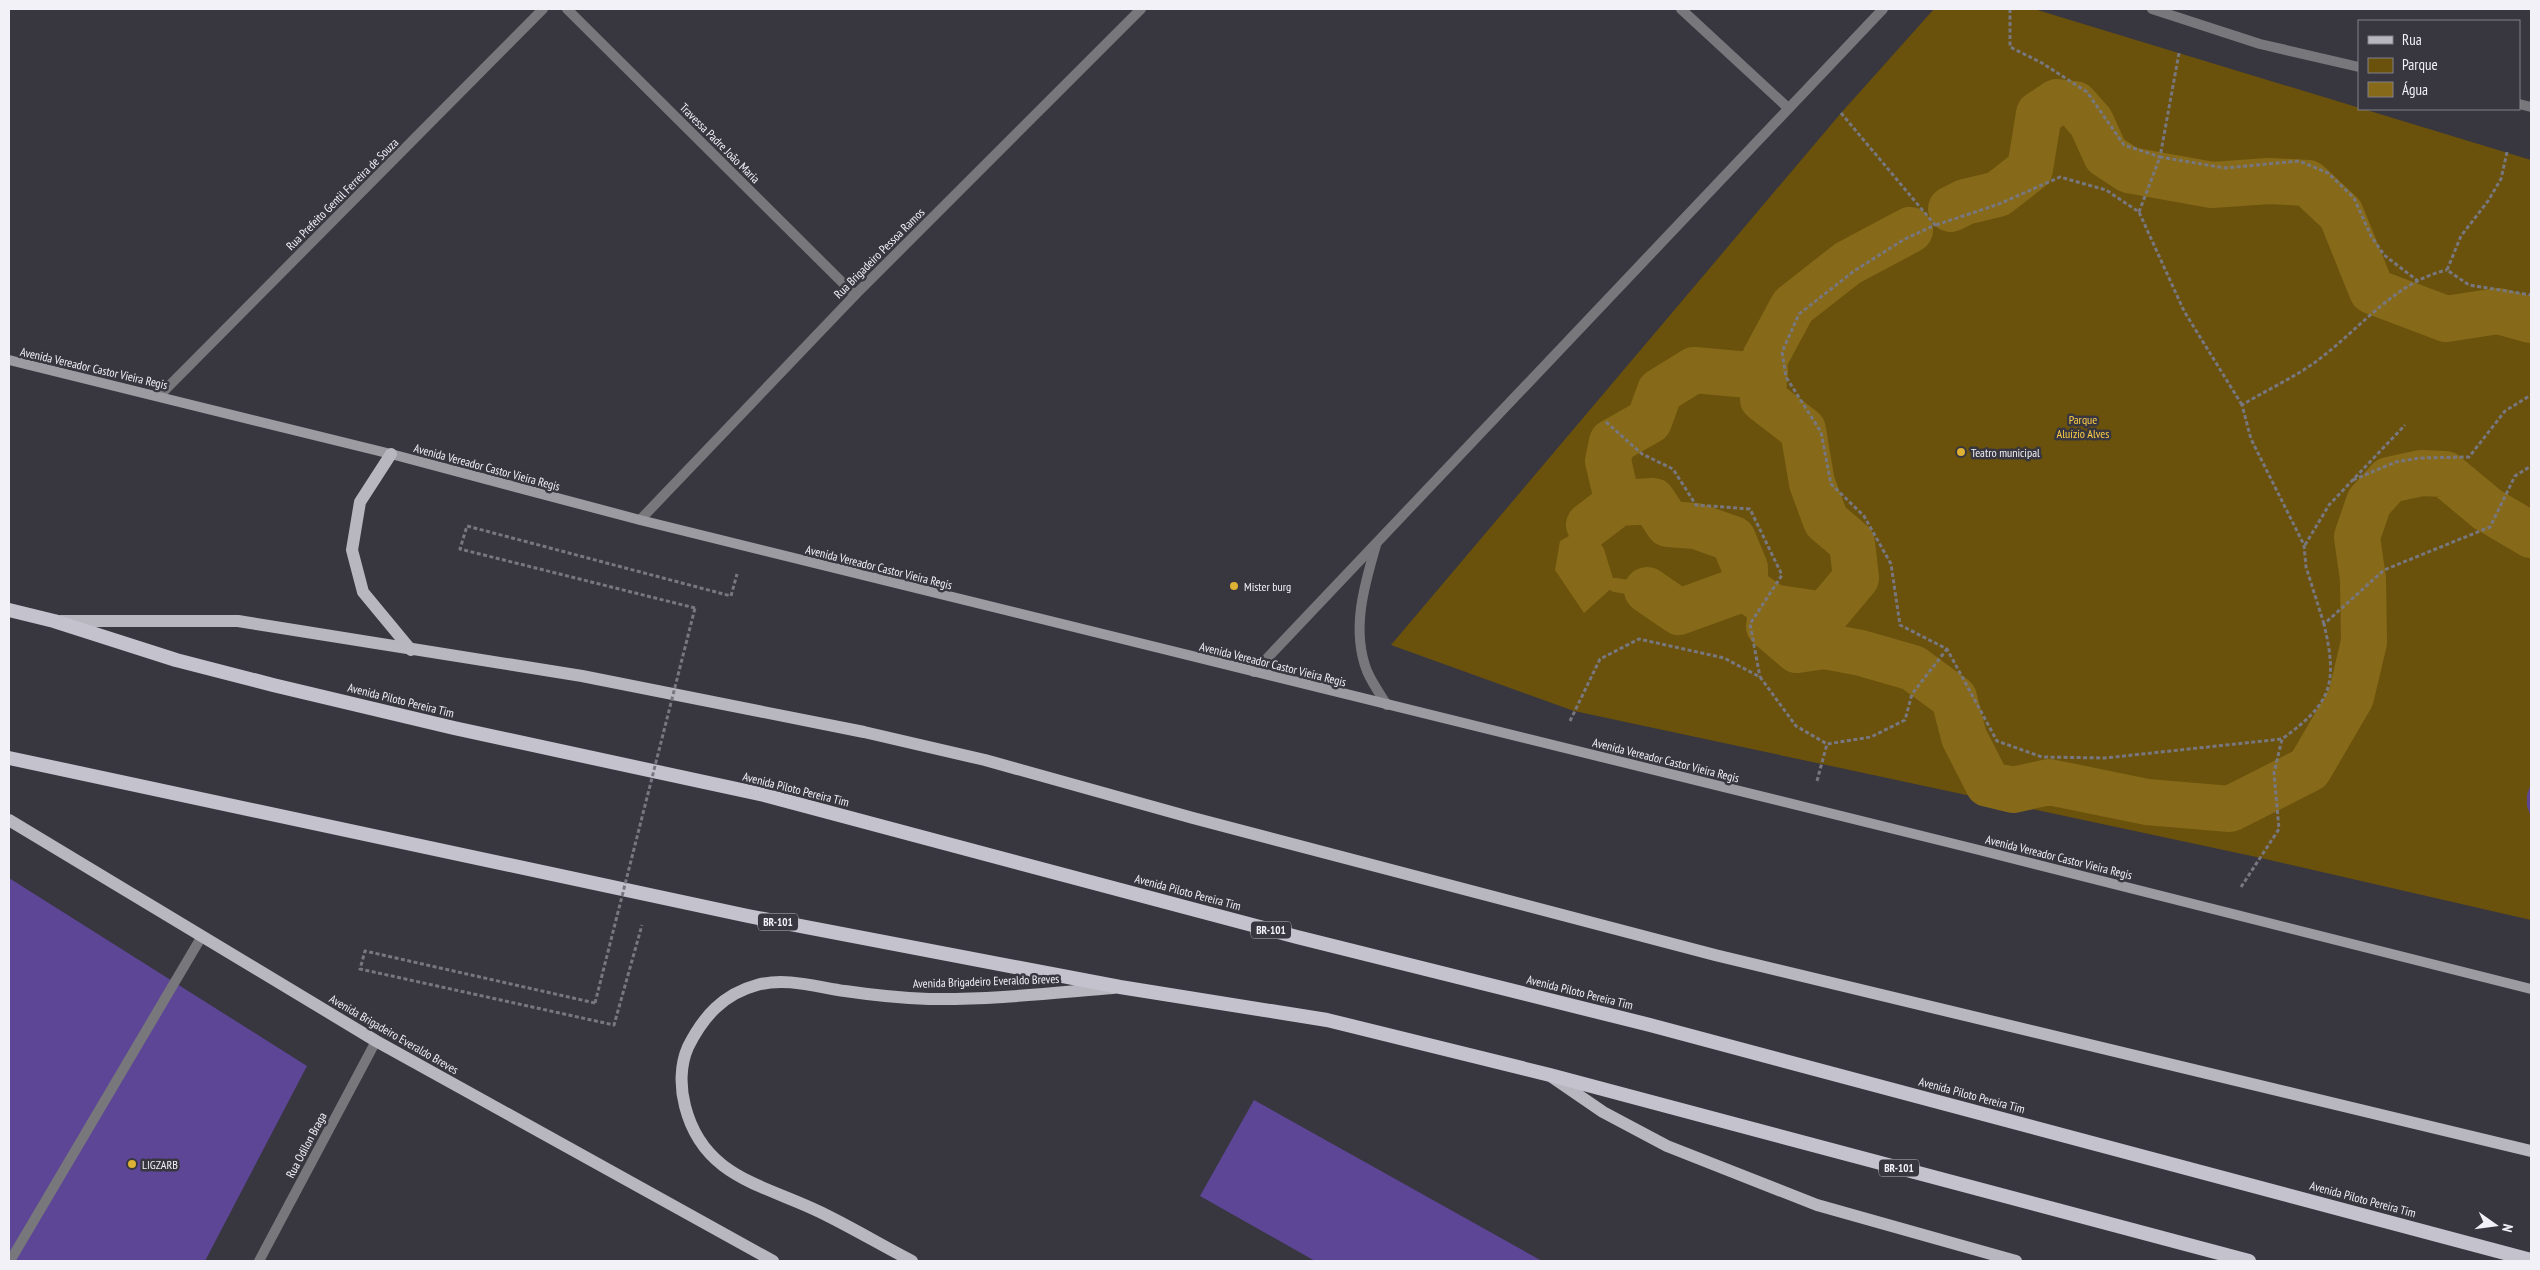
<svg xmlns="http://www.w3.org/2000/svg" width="2540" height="1270" viewBox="0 0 2540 1270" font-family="'PT Sans Narrow',sans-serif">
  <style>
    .green { fill: #6a520c }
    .water { fill: #866a19 }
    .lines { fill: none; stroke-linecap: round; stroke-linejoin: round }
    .stream { stroke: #866a19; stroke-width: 14 }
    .canal { stroke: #866a19; stroke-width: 46 }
    .building { fill: #5d4695 }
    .path { stroke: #78777f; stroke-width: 3; stroke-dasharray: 4 2.5; stroke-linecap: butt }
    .service { stroke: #78787c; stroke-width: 10 }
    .minor { stroke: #78787c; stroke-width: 10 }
    .tertiary { stroke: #78787c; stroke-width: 10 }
    .secondary { stroke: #9c9ba2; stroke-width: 10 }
    .primary { stroke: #b8b6bf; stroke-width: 12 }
    .trunk { stroke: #c4c2cc; stroke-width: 14 }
    .path-bridge { stroke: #78777f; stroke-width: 3; stroke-dasharray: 4 2.5; stroke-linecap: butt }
    .poi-dot { fill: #ddb133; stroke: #38363f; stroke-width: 2 }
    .labels { text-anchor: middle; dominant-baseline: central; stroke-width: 5; stroke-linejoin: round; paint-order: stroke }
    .shield { fill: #38363f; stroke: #bab9c0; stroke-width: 1 }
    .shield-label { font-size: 11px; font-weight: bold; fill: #f2f1f7 }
    .street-label { font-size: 12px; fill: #f2f1f7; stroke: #38363f }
    .park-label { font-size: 12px; fill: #fece46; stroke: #38363f }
    .poi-label { font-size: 12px; fill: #f2f1f7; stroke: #38363f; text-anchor: start }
  </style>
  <rect width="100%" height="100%" fill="#38363f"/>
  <polygon class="green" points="1934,9 2034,9 2531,160 2531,920 2261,858 1574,711 1391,645 1841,113"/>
  <polygon class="water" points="1589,525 1604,549 1615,585 1584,613 1555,570 1560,541"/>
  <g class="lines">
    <polyline class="stream" points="1615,585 1647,590"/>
    <g class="canal">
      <polyline points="1951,209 1965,202 1998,194 2030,169 2039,114 2057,102 2075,104 2091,122 2106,155 2129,170 2212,185 2269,181 2308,183 2341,214 2372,291 2446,319 2498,311 2531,320"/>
      <polyline points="1618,503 1608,461 1612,442 1649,421 1660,391 1694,370 1749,375 1765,372"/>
      <polyline points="1589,525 1618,503 1653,501 1668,524 1696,526 1733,539 1745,568 1745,588"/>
      <polyline points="1647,590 1679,612 1745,588 1772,607 1825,615 1856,578 1852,543 1826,521 1812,483 1803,430 1763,399 1765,358 1793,306 1848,263 1910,230"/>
      <polyline points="1772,607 1769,626 1797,650 1824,646 1861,653 1913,668 1954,698 1964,737 1988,784 2013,790 2049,782 2147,802 2230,809 2309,769 2351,697 2364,642 2363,579 2357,537 2369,502 2389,480 2421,473 2445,474 2487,509 2531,535"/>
    </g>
  </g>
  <g class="building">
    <polygon points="2531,783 2531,817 2527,806 2527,795"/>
    <polygon points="9,878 307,1066 205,1261 9,1261"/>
    <polygon points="1254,1100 1542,1261 1315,1261 1200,1196"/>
  </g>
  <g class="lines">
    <g class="path">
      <polyline points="2010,9 2010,47 2042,63 2087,92 2124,145 2160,157 2179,53"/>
      <polyline points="1841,113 1935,225 1903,240 1854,271 1799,314 1782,352 1786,377 1821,432 1831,484 1864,516 1891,564 1900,625 1947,649 1997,741 2042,757 2105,758 2282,739"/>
      <polyline points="2507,152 2501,179 2488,201 2461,236 2447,270 2469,285 2531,295"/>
      <polyline points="2139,212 2160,157 2225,168 2299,161 2328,173 2354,198 2371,236 2384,255 2418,281"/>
      <polyline points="1936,225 1999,204 2060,177 2106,190 2139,212 2184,311 2242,405"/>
      <polyline points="1606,422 1642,454 1673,469 1696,505 1750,509 1782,575 1750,624 1760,677"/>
      <polyline points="2353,480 2396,462 2420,458 2469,457 2505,411 2531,395"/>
      <polyline points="2305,545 2329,505 2405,425"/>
      <polyline points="695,608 460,549 467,526 731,596 737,574"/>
      <path d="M2324,624l-18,-57 -2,-22 -53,-106 -9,-34c26,-16 56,-29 80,-48 39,-30 75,-76 125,-87"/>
      <polyline points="1570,721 1600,659 1639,639 1724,658 1760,677 1796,726 1827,744"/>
      <polyline points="1817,781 1827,744 1871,737 1905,720 1912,694 1947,649"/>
      <path d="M2241,887l38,-58 -5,-56 8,-34c50,-36 56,-55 42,-115l60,-54 106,-43 25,-51 16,-10"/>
      <polyline points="595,1003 365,951 360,969 614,1025 642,925"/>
    </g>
    <polyline class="service" points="10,1261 202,936"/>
    <g class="minor">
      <polyline points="567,9 855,295"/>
      <polyline points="1681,9 1787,107"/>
      <polyline points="159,396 543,9"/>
      <polyline points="640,520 855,295 1141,9"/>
      <polyline points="259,1261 376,1041"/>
    </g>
    <g class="tertiary">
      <polyline points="2152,9 2260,44 2359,67"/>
      <polyline points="2519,104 2531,107"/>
      <path d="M1376,545c-12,41 -25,85 -9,126 5,12 13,23 20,34"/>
      <polyline points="1254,672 1883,9"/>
    </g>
    <polyline class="secondary" points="9,360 391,454 640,520 1979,850 2531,989"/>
    <g class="primary">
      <polyline points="391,454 360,502 352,550 363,592 411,650"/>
      <polyline points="61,621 238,621 582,676 864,732 985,760 1193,818 1715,955 2531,1151"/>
      <polyline points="9,820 376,1041 773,1261"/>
      <polyline points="1552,1077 1603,1112 1667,1146 1817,1205 2016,1261"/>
      <path d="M912,1261c-31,-16 -61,-34 -92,-49 -58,-28 -117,-35 -135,-106 -5,-19 -5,-41 3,-59 15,-30 35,-53 69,-62 28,-8 60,2 88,6 27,4 56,7 84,8 61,1 123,-6 184,-11"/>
    </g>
    <g class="trunk">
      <polyline points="9,610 54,621 176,660 273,685 454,728 764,795 1297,937 1650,1025 2531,1260"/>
      <polyline points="9,758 748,916 1120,987 1327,1020 1550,1075 2249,1261"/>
    </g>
    <polyline class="path-bridge" points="595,1003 695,608"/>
  </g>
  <g class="poi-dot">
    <circle cx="1961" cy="452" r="5"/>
    <circle cx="1234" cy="586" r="5"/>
    <circle cx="132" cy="1164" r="5"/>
  </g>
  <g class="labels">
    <g class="shield">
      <rect x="758" y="913.5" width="40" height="17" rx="4"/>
      <rect x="1251" y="921.5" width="40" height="17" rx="4"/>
      <rect x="1879" y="1159.5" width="40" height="17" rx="4"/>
    </g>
    <g class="shield-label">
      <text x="778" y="922">BR-101</text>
      <text x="1271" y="930">BR-101</text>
      <text x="1899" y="1168">BR-101</text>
    </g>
    <g class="street-label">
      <text transform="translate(720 143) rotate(45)">Travessa Padre João Maria</text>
      <text transform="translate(342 194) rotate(-45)">Rua Prefeito Gentil Ferreira de Souza</text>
      <text transform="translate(879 253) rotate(-45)">Rua Brigadeiro Pessoa Ramos</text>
      <text transform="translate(94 368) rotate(13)">Avenida Vereador Castor Vieira Regis</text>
      <text transform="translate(487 467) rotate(15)">Avenida Vereador Castor Vieira Regis</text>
      <text transform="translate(879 567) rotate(14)">Avenida Vereador Castor Vieira Regis</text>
      <text transform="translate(1273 664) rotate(14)">Avenida Vereador Castor Vieira Regis</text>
      <text transform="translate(401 700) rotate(14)">Avenida Piloto Pereira Tim</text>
      <text transform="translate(1666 760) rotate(14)">Avenida Vereador Castor Vieira Regis</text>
      <text transform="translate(796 789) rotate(14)">Avenida Piloto Pereira Tim</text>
      <text transform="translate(2059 857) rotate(14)">Avenida Vereador Castor Vieira Regis</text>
      <text transform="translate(1188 892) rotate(15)">Avenida Piloto Pereira Tim</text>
      <text transform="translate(986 981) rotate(-2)">Avenida Brigadeiro Everaldo Breves</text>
      <text transform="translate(1580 992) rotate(14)">Avenida Piloto Pereira Tim</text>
      <text transform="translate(394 1034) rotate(30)">Avenida Brigadeiro Everaldo Breves</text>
      <text transform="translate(1972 1095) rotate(15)">Avenida Piloto Pereira Tim</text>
      <text transform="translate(306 1145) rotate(-62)">Rua Odilon Braga</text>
      <text transform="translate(2363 1199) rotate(15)">Avenida Piloto Pereira Tim</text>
    </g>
    <g class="park-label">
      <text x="2083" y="419">Parque<tspan x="2083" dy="14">Aluízio Alves</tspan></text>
    </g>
    <g class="poi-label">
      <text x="1971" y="452">Teatro municipal</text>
      <text x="1244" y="586">Mister burg</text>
      <text x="142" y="1164">LIGZARB</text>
    </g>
  </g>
  <rect width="2540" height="1270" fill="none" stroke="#f2f1f7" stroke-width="20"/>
  <rect x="2358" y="20" width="162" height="90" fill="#38363f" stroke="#828189"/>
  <rect x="2368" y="36" width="25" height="8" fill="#b8b6bf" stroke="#828189"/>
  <text x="2402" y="45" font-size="15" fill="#f2f1f7">Rua</text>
  <rect x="2368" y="58" width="25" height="15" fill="#6a520c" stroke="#828189"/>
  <text x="2402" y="70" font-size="15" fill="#f2f1f7">Parque</text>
  <rect x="2368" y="82" width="25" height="15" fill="#866a19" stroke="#828189"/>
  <text x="2402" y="95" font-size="15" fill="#f2f1f7">Água</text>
  <g transform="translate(2495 1225) rotate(104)" stroke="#38363f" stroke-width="4" paint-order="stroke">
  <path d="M0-4L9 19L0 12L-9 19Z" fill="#f2f1f7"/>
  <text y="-8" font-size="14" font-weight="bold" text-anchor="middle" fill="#f2f1f7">N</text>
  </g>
</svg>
